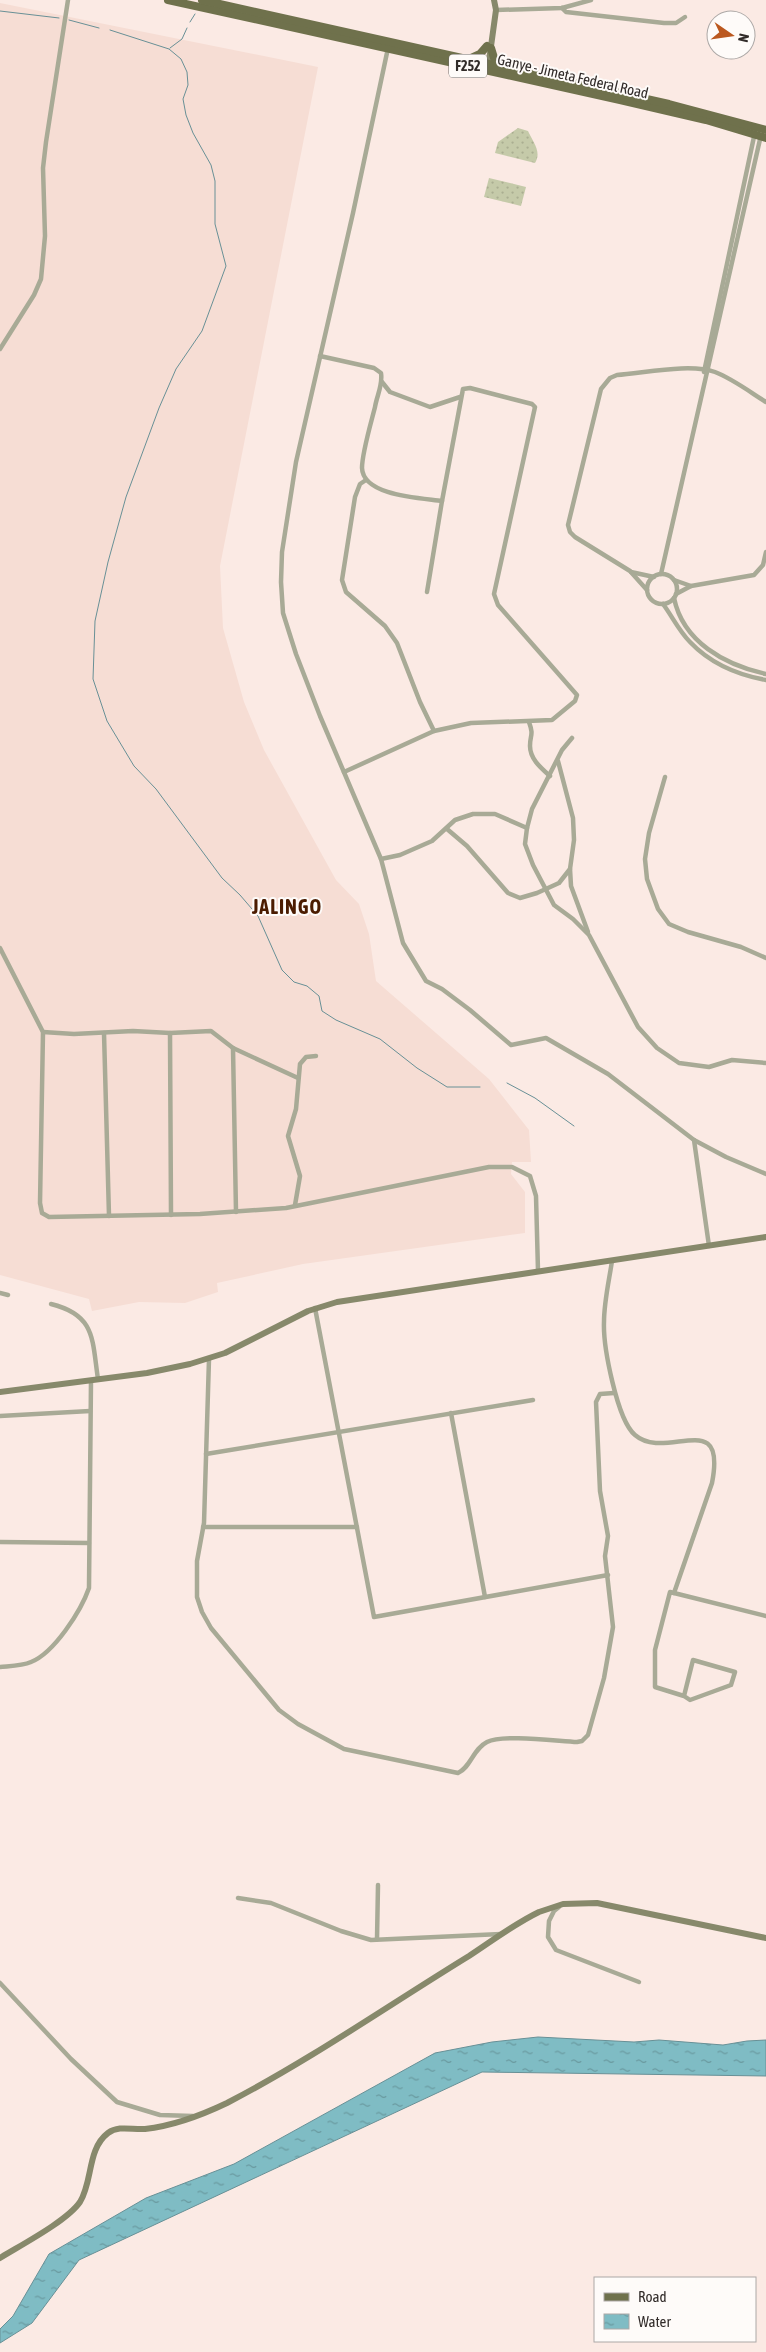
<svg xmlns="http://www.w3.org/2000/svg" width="766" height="2352" viewBox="0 0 766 2352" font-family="'Asap Condensed',sans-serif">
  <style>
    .built { fill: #f6ddd4 }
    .park { fill: url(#park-dots) }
    .water { fill: url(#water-ripples); stroke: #689096 }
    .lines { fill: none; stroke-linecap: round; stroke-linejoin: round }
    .stream { stroke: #689096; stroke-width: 1 }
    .street { stroke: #a8aa96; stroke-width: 4.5 }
    .secondary { stroke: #87896b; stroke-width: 6 }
    .primary { stroke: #6f714c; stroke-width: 8 }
    .labels { text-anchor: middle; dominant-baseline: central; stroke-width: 4; stroke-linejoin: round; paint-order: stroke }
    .shield { fill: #fefbf9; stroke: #6e6967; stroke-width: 1 }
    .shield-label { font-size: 14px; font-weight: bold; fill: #312b29 }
    .street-label { font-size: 15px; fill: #312b29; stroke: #fefbf9 }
    .district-label { font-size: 20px; font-weight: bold; letter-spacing: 1px; fill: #4b1c01; stroke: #fefbf9 }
  </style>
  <defs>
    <pattern id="park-dots" width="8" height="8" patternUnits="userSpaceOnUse" patternTransform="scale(1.25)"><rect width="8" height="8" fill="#c5caa9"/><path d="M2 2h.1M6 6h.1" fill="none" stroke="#aaae91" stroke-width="1.8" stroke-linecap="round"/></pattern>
    <pattern id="water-ripples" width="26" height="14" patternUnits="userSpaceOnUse" patternTransform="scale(1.25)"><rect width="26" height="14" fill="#7fbcc4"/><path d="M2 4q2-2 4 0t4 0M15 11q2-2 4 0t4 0" fill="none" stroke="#69999f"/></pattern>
  </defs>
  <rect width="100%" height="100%" fill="#fbeae4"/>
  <polygon class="built" points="0,3 318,67 220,566 223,628 244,702 264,750 336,880 359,904 369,934 376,981 489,1079 529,1130 531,1162 512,1162 511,1174 525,1192 525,1233 303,1264 217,1283 218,1292 185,1303 139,1302 92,1311 89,1299 0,1275"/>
  <g class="park">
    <path d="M518,128l10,3c5,11 14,21 7,32l-40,-10 3,-11z"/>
    <polygon points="489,178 526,187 521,206 484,197"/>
  </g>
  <polygon class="water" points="538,2037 634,2042 659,2040 723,2045 747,2041 766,2040 766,2076 482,2072 79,2260 32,2323 0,2343 0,2329 13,2316 49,2254 146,2198 234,2164 435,2053 492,2042"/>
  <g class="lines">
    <g class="stream">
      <polyline points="0,11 59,18"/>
      <polyline points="69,20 99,28"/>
      <polyline points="190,22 195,14"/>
      <polyline points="110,30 169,49 181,59 187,72 188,85 183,99 186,115 193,133 211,165 215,181 215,224 226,266 202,331 176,369 159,408 126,497 108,562 95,621 93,679 107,721 134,766 156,789 222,878 240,895 258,916 282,970 294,982 307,986 319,996 322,1011 336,1020 380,1039 417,1068 447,1087 480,1087"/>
      <polyline points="170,48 182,39 187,28"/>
      <polyline points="507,1083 535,1098 574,1126"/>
    </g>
    <g class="street">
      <polyline points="562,8 566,12 664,23 676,23 685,17"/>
      <polyline points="496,10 562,8 591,0"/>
      <polyline points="388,48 353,213 296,462 282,552 281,582 283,613 296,654 320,716 381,859 403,943 426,981 442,989 470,1010 511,1045 546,1038 608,1074 694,1140 726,1157 766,1174"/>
      <polyline points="0,349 34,295 41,279 45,236 43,168 46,142 68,0"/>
      <path d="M320,356l54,12 7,5c2,12 -4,22 -6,34 -4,16 -13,46 -13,61 1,28 59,30 80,33l21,-112 7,-1 62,16 3,3 -41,187 4,11 79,90 -2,6 -23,19 -81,3 -37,8 -90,41"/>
      <polyline points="704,372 755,132"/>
      <polyline points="382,382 390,392 430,407 460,397"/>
      <polyline points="366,480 360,484 355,497 342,580 346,592 385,626 397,643 420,702 434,731"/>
      <polyline points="631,572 654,577"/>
      <polyline points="661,574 761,135"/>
      <circle cx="662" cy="589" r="15"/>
      <polyline points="674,580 691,586"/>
      <path d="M647,590l-17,-19 -55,-34 -5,-5 -2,-7 33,-136 9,-11 7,-3c28,-2 73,-12 98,-3 18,7 35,20 51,30"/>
      <polyline points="427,592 442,501"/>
      <polyline points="676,594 691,586 754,575 763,565 766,552"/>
      <path d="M674,598c9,44 51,67 92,76"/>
      <path d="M663,604c9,12 16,27 27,38 20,21 48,33 76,38"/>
      <path d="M529,722c5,14 1,12 1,24 0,13 11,22 20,30"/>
      <polyline points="572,738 562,750 532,809 527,828 525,844 533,865 554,905 573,919 589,935 638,1027 657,1048 679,1063 709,1067 732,1060 766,1063"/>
      <polyline points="665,777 649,833 645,859 647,879 658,909 669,924 688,932 741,947 766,958"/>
      <polyline points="447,829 467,846 508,893 520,898 537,893 559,883 570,869 574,840 573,818 558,761"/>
      <polyline points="381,859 400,855 432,841 455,820 473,814 495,814 527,828"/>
      <polyline points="570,869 571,886 588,932"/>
      <polyline points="0,948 43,1032 40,1203 42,1213 49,1217 200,1214 286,1208 489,1167 512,1167 530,1176 536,1196 538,1271"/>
      <polyline points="43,1032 74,1034 133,1031 170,1033 211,1031 233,1048 298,1078"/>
      <polyline points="104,1033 109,1216"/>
      <polyline points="170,1033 171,1215"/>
      <polyline points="233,1048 236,1212"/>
      <polyline points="694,1140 709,1246"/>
      <polyline points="295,1205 300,1176 288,1136 296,1109 300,1064 306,1057 316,1056"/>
      <path d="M612,1261c-3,20 -8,41 -8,61 -1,24 13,98 31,113 31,27 92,-29 77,48l-38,110"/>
      <polyline points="0,1293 8,1295"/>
      <path d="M51,1304c45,11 41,36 47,75"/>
      <polyline points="315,1308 374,1617 608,1575"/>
      <path d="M209,1359l-5,164 -7,38v36l5,15 9,16 68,82 19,14 46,25 114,24c13,-6 15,-24 29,-31 16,-8 69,-1 90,0l5,-1 6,-6 16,-57 9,-51 -8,-71 3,-20 -8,-45 -4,-89 4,-8 14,-1"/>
      <polyline points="451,1413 485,1597"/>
      <polyline points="0,1416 90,1411"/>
      <polyline points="206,1454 533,1400"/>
      <polyline points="203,1527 357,1527"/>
      <polyline points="0,1542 89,1543"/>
      <path d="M0,1667c10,-1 22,-1 31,-5 23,-9 50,-51 58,-74l2,-208"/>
      <polyline points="684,1696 693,1660 735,1672 731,1685 690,1700 684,1696 655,1687 655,1650 670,1592 766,1616"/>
      <polyline points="238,1898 271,1903 341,1931 371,1940 501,1934"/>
      <polyline points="559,1907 554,1911 549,1921 548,1937 556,1950 639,1982"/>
      <polyline points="377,1939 378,1885"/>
      <polyline points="0,1983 71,2059 117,2102 160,2115 193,2116"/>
    </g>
    <g class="secondary">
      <polyline points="488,68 496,10 494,0"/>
      <polyline points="0,1392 147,1373 190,1364 225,1353 308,1311 337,1302 766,1237"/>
      <path d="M0,2258c21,-13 67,-37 80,-56 13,-21 7,-53 28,-69 11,-8 24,-3 37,-4 27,-3 57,-14 82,-26 83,-43 162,-98 242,-147 23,-15 45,-32 70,-44l24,-8 34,-1 169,35"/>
    </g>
    <g class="primary">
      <polyline points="168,0 620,100 706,120 766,138"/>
      <polyline points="202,0 669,104 766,130"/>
      <polyline points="491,48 494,58 504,66"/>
      <polyline points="469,59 480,54 487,46"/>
    </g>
  </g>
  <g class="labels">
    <rect class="shield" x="449" y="54.5" width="38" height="23" rx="4"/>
    <g class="shield-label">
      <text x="468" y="66">F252</text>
    </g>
    <g class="street-label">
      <text transform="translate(573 76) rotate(13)">Ganye - Jimeta Federal Road</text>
    </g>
    <g class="district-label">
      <text x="287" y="906">JALINGO</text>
    </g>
  </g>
  <rect x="594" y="2277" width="162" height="65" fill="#fefbf9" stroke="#aca8a6"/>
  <rect x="604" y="2293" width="25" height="8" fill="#6f714c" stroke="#aca8a6"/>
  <text x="638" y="2302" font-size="15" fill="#312b29">Road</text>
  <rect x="604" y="2314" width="25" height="15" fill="url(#water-ripples)" stroke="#aca8a6"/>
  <text x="638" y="2327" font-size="15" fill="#312b29">Water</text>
  <g transform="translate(731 35) rotate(103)"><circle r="24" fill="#fefbf9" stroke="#aca8a6"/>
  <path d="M0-4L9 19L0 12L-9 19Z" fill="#bb581f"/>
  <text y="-8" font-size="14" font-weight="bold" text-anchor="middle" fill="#312b29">N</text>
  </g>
</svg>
